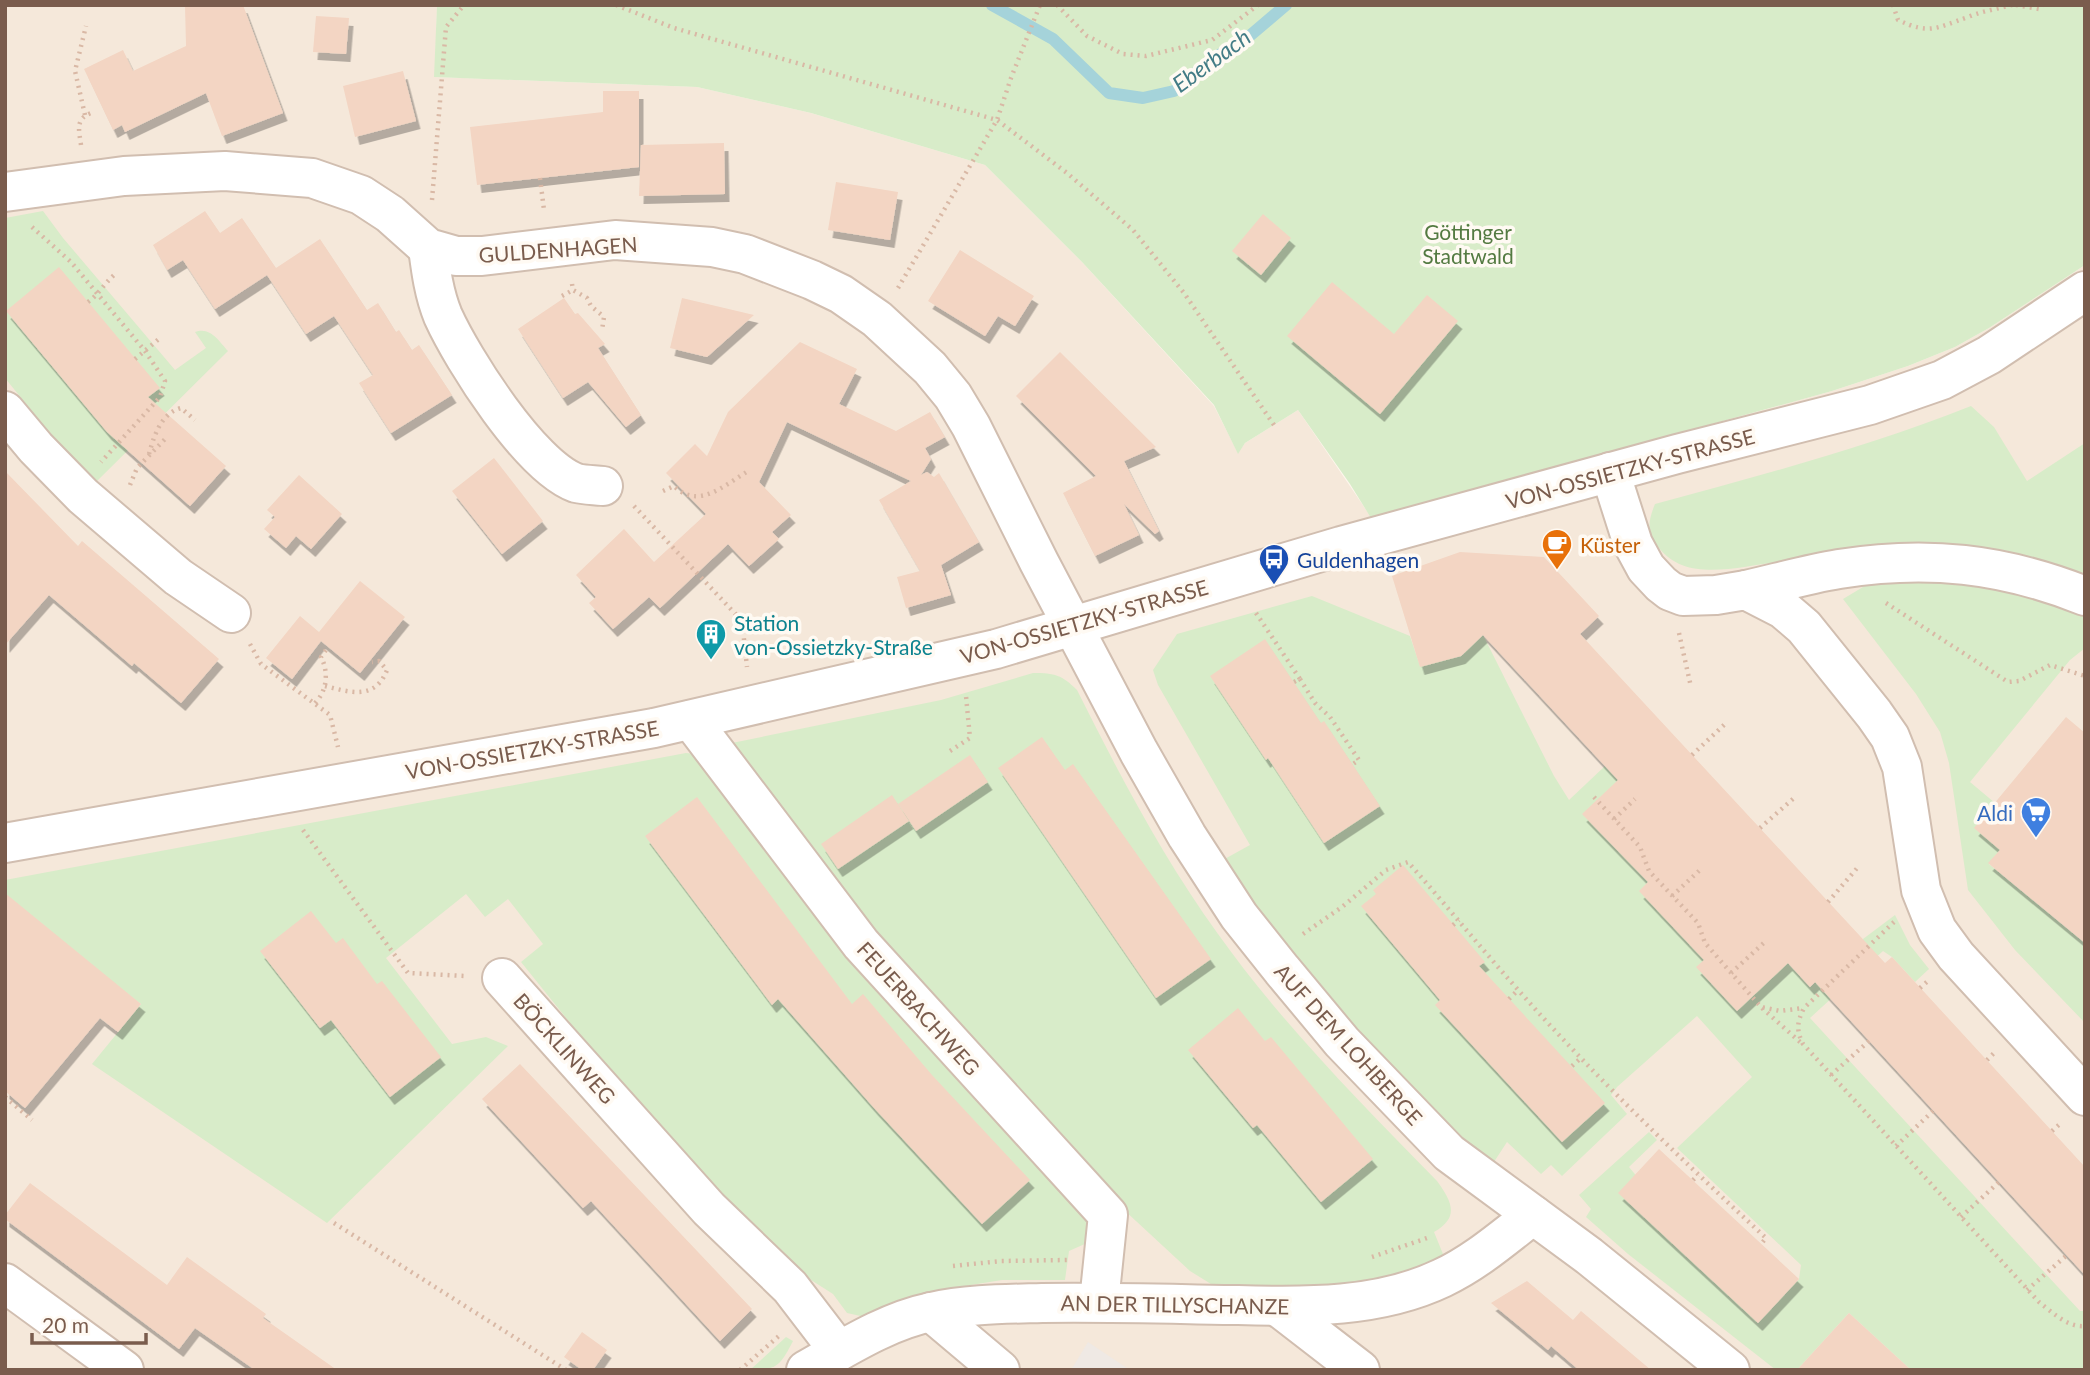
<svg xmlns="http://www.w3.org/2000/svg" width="2090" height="1375" viewBox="0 0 2090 1375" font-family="Lato,sans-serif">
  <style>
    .residential { fill: #f5e8da }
    .industrial { fill: #efe9e4 }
    .green { fill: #d8ecc9 }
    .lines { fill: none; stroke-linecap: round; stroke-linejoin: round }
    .stream { stroke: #a5d3da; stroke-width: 12 }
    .building { fill: #f3d5c3; filter: url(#shadow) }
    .minor-casing { stroke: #d1beb0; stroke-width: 42 }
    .path { stroke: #d9b8a5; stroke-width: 4.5; stroke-dasharray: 2 5; stroke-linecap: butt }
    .minor { stroke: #fff; stroke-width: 38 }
    .labels { text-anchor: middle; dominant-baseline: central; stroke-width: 7; stroke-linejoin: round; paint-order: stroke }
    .park-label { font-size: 21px; fill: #537a41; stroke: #fffaf3 }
    .street-label { font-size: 21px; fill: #7a5c4d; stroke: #fffaf3 }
    .food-label { font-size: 21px; fill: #c56008; stroke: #fffaf3; text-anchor: start }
    .transit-label { font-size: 21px; fill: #164399; stroke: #fffaf3; text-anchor: start }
    .culture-label { font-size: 21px; fill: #0d838f; stroke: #fffaf3; text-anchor: start }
    .shop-label { font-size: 21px; fill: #366cbe; stroke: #fffaf3; text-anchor: end }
    .water-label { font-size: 23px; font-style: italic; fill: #437c86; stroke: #fffaf3 }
  </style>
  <defs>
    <filter id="shadow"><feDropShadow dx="4.5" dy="8" stdDeviation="0" flood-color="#0004"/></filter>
  </defs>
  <rect width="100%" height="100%" fill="#fdf6ec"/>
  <polygon class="residential" points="5,5 437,5 435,77 697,87 811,113 985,165 1082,262 1214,406 1238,453 1245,443 1298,410 1371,517 1832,391 1908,366 1955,347 1989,328 2085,265 2085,1370 5,1370"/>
  <polygon class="industrial" points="1088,1342 1130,1370 1071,1370"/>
  <g class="green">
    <polygon points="437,5 2085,5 2085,265 1989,328 1955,347 1908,366 1832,391 1371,518 1350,484 1298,410 1245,443 1238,454 1214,405 1082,262 985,165 811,113 697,87 434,77"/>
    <path d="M43,211l20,27 112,132 31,-22 -11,-16c15,-6 24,9 33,19l-131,130 -40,-39 -52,-64v-160z"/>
    <path d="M1971,406l23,21 33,54 58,-38v205l-15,12 -100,122 25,21 5,47 -11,14 96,79v80l-70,-73 -47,-60 -19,-127 -9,-31 -24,-38 -73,-95 25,-15c-17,-6 -50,-22 -66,-23 -44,-3 -110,29 -143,-13 -13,-15 -11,-27 -4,-44 107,-29 213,-57 316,-98z"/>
    <polygon points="1312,596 1410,636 1420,666 1461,656 1483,635 1554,776 1569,800 1605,766 1810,987 1863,939 1895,915 1910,945 1929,969 1915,982 1892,957 1883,951 1810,1018 2080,1311 2085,1311 2085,1370 1911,1370 1849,1313 1797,1370 1776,1370 1628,1254 1586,1217 1591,1209 1579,1195 1649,1132 1657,1140 1629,1167 1758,1323 1799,1279 1801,1265 1677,1148 1752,1077 1697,1016 1617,1087 1611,1095 1627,1114 1562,1176 1551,1165 1541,1174 1507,1142 1492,1165 1460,1140 1356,1032 1281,944 1221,861 1250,845 1158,685 1153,670 1177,634"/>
    <path d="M1033,673c22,0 29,2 44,17 42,84 86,168 141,244 64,90 142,168 219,247 15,21 23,36 -3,51l9,22 -11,8 -32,12 -48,8 -43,5 -98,-3 -21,-13 -67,-62 -239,-262 -157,-203 214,-44z"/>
    <polygon points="686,753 695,754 1090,1216 1087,1243 1069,1251 1065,1280 1002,1280 971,1285 912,1299 865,1317 847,1313 833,1294 811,1280 706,1179 612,1075 521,962 543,944 508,899 485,917 466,894 386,958 452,1044 486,1037 508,1046 327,1223 92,1064 141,1004 5,904 5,880"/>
    <path d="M786,1337l7,4c-13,25 -16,29 -43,29z"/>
  </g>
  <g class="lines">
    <polyline class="stream" points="992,5 1053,39 1109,93 1143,98 1174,91 1211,60 1246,39 1286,5"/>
  </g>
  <g class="building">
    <polygon points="185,5 243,5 283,113 222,136 206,93 125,132 122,125 113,130 84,69 123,50 133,71 186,46"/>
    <polygon points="316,16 349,18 346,54 313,52"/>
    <polygon points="403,71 416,121 355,137 343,86"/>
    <polygon points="603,91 639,91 639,167 477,185 470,127 603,112"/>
    <polygon points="724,143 725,194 639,196 641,145"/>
    <polygon points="836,182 898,192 890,240 828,230"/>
    <polygon points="205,211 220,233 242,218 276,268 320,239 367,310 378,303 396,332 399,330 412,350 419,345 452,395 391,433 359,383 373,375 334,316 306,334 267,275 215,309 183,260 167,270 153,245"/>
    <polygon points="1263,214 1291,238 1261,275 1232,251"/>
    <polygon points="960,250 1034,296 1015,326 998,316 985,336 928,301"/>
    <polygon points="59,267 160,388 148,397 226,466 190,506 107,432 6,311"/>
    <polygon points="1332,282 1394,334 1427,295 1458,321 1380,414 1287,336"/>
    <polygon points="564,298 575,314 578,313 605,344 598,348 641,415 626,427 588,382 563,398 518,329"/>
    <polygon points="682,298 754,315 707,357 670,348"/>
    <polygon points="800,342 857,369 839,404 896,431 930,412 945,437 925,448 931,459 921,475 927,472 934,477 939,473 979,542 941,565 951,595 906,608 897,577 920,571 879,500 911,481 787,422 759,482 791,515 772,532 779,539 749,566 728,544 660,608 649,597 613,629 589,603 596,597 576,575 624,529 654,562 706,514 666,473 695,444 707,456 728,412"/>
    <polygon points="1060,352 1156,447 1124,461 1159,531 1155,534 1124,504 1139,535 1095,556 1063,493 1096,476 1016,396"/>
    <polygon points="494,458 543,521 502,554 452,491"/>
    <polygon points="5,471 78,546 82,541 219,659 181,703 134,663 132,666 49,595 5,645"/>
    <polygon points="299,475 342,514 311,549 296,536 286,548 264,529 275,517 267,510"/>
    <polygon points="1460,552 1544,557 1599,616 1580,634 1885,963 1892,957 2085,1167 2085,1275 1815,982 1810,987 1788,963 1737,1011 1696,967 1704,960 1639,891 1648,882 1582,814 1618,780 1483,635 1461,656 1420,667 1392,576"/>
    <polygon points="360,581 405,617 360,673 321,641 292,679 266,658 300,616 319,632"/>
    <polygon points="1265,639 1321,723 1324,721 1380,806 1324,843 1268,758 1266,760 1210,676"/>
    <polygon points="2066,717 2085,733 2085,943 1988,863 2000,850 1974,828"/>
    <polygon points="1042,737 1065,770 1073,764 1211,959 1156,998 998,768"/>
    <polygon points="970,755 988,782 916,831 898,804"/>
    <polygon points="892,795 909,821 838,869 821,844"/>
    <polygon points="697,797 852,1004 863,994 932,1075 1030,1180 982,1224 874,1108 778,999 772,1005 645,836"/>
    <polygon points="1403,865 1485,962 1479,966 1605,1103 1562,1142 1435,1005 1440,1000 1361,906 1376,894 1373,890"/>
    <polygon points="5,893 141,1004 118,1032 100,1018 25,1108 5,1091"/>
    <polygon points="311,911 336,943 343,938 377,984 382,981 441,1057 390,1097 331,1020 320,1028 260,951"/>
    <polygon points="1238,1008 1265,1041 1271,1037 1373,1159 1321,1202 1257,1125 1253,1128 1188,1050"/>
    <polygon points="520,1064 752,1309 720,1341 591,1201 583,1208 482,1099"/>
    <polygon points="1659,1149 1799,1279 1758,1323 1618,1193"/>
    <polygon points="30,1183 167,1285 187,1257 266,1314 263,1318 337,1370 255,1370 195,1328 179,1349 5,1219 5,1215"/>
    <polygon points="1527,1281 1573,1320 1581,1311 1651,1370 1579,1370 1551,1346 1548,1350 1491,1303"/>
    <polygon points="1849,1313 1911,1370 1797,1370"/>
    <polygon points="582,1332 607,1350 593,1370 582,1370 564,1357"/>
  </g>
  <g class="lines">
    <g class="minor-casing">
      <g id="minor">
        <polyline points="5,192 124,176 225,171 312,178 361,195 390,214 428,248 456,256 482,256 615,240 712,247 745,254 812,280 841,294 877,319 930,368 953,396 971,426 1039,562 1139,752 1187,836 1239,916 1282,970 1342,1042 1449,1153 1589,1256 1730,1370"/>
        <path d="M428,248c3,23 6,46 15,68 20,44 87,150 133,167 8,2 18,2 27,3"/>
        <polyline points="5,411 36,448 83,496 178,577 231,613"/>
        <polyline points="1610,472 1633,544 1646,568 1661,584 1670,591 1683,596 1716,595 1746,590 1783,609 1804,627 1874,714 1890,737 1902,767 1921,890 1937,930 1956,956 2085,1096"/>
        <path d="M1746,590c31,-7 62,-16 93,-21 88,-14 163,-6 246,27"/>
        <polyline points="691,720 861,944 1108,1215 1099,1302"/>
        <polyline points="5,843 654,728 996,649 1341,546 1677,454 1870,405 1942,380 1989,355 2085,291"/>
        <polyline points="502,978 709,1209 790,1287 839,1351"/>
        <polyline points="5,1283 124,1370"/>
        <polyline points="1277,1306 1360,1370"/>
        <polyline points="931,1312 1000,1370"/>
        <path d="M806,1370c39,-22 81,-49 125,-58 36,-8 74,-8 111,-9 65,-1 131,1 196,2 68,2 141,3 204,-27 34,-16 61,-40 91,-63"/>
      </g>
    </g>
    <g class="path">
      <polyline points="616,5 674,28 997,120 1067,173 1133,230 1184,293 1274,425"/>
      <polyline points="1057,5 1087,36 1123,54 1146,56 1212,40 1258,5"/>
      <path d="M1893,5l5,15c32,15 38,8 70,-3 14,-6 29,-8 44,-12"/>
      <polyline points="2016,5 2039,9 2043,5"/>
      <polyline points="85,115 75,71 86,26"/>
      <path d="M81,145c-2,-15 -6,-26 10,-32"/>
      <polyline points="540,178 544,210"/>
      <polyline points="432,200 446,27 464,5"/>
      <polyline points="32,227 71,262 145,351 165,381 160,397 101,462"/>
      <polyline points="572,284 573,290 587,298 591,306 604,317 602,330"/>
      <polyline points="898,288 997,120 1011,78 1040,5"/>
      <polyline points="562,296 573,290"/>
      <path d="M88,302c10,-7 16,-18 26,-27"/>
      <polyline points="135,359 160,338"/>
      <path d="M149,454c5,-18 12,-41 32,-46l14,12"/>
      <polyline points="130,485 137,468 167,437"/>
      <path d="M663,491l11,-5c25,25 51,-2 76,-16"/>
      <polyline points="634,506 742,621 747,667"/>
      <polyline points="1886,603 2008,682 2019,681 2050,665 2085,676"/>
      <polyline points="1256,613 1300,679 1294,682"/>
      <polyline points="1679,633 1691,687"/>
      <polyline points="250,644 261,664 330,715 338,747"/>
      <polyline points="1300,679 1315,703 1330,717 1359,760 1353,764"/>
      <path d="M325,686c24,6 50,15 62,-16l-8,-9 -7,1"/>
      <path d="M315,703c12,-12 14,-31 6,-46l7,-10"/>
      <polyline points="950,751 970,738 966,696"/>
      <polyline points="1692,755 1725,724"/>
      <polyline points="1594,797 1640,847 1649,871 1698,923 1705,943 1761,1007 1780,1011 1803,1008"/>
      <polyline points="1614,819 1635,799"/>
      <polyline points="1760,828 1794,798"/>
      <polyline points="303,830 408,973 464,976"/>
      <polyline points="1672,896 1701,869"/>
      <polyline points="1828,902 1858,867"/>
      <path d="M1894,922l-90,86c-7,14 -8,22 -1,36l236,258c13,10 29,26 46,24"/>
      <polyline points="1453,925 1459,920"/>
      <path d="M1303,934l39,-27 44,-37 22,-8c37,42 73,86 111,129 77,87 162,168 247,247l-5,6"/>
      <polyline points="1731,973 1767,940"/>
      <polyline points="1920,988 1929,980"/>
      <polyline points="1509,999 1518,990"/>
      <polyline points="1762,1008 1800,1042"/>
      <polyline points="1987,1060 1995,1052"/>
      <polyline points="1572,1066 1581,1058"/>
      <polyline points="1831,1075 1869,1041"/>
      <polyline points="5,1097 32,1120"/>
      <polyline points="2052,1131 2061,1123"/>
      <polyline points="1896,1146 1933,1111"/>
      <polyline points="1693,1180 1698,1175"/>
      <polyline points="1961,1217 1999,1182"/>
      <polyline points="334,1223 566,1370"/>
      <polyline points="1372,1257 1430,1237"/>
      <polyline points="953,1266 1001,1261 1067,1260"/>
      <polyline points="2027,1290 2067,1255"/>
      <polyline points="740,1370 780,1335"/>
    </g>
    <use href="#minor" class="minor"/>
  </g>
  <defs>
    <g id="cafe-pin" transform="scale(1.575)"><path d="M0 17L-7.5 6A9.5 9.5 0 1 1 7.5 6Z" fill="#e8710a" stroke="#fffaf3"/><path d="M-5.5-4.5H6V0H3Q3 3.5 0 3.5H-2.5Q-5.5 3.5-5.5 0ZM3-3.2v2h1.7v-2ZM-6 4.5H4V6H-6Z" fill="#fff"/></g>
    <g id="bus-pin" transform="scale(1.575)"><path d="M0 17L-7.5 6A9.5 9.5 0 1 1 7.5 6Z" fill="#1a4fb4" stroke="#fffaf3"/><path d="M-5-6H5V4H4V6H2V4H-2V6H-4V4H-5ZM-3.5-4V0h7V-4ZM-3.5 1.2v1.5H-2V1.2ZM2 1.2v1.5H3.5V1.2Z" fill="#fff"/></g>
    <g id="building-pin" transform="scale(1.575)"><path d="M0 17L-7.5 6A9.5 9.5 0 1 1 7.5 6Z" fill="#0f9aa8" stroke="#fffaf3"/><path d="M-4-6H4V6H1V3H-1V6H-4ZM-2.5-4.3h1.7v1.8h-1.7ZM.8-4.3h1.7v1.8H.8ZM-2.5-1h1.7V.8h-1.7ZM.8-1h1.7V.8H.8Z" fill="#fff"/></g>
    <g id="supermarket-pin" transform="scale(1.575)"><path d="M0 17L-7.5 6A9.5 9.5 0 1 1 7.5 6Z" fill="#3f7fe0" stroke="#fffaf3"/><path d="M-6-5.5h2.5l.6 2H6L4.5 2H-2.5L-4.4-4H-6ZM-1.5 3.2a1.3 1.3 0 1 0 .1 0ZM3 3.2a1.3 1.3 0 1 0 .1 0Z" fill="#fff"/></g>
  </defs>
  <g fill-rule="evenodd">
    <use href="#cafe-pin" x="1557" y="544"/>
    <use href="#bus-pin" x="1274" y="559"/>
    <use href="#building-pin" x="711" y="634"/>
    <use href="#supermarket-pin" x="2036" y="812"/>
  </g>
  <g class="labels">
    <g class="park-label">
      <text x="1468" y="231">Göttinger<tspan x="1468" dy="24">Stadtwald</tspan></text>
    </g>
    <g class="street-label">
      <text transform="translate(558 249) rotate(-4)">GULDENHAGEN</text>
      <text transform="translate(1630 468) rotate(-15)">VON-OSSIETZKY-STRASSE</text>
      <text transform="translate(1084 621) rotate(-16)">VON-OSSIETZKY-STRASSE</text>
      <text transform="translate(532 749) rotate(-10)">VON-OSSIETZKY-STRASSE</text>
      <text transform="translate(919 1008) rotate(48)">FEUERBACHWEG</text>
      <text transform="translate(1349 1044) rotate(48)">AUF DEM LOHBERGE</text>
      <text transform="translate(565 1048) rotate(48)">BÖCKLINWEG</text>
      <text transform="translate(1175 1304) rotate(1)">AN DER TILLYSCHANZE</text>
    </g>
    <g class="food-label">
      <text x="1580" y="544">Küster</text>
    </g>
    <g class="transit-label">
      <text x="1297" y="559">Guldenhagen</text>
    </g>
    <g class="culture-label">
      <text x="734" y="622">Station<tspan x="734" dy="24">von-Ossietzky-Straße</tspan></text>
    </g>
    <g class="shop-label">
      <text x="2013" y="812">Aldi</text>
    </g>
    <g class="water-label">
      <text transform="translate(1211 60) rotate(-36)">Eberbach</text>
    </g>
  </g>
  <rect width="2090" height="1375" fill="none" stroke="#7a5c4d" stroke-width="14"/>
  <path d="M32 1333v10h114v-10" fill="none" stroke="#7a5c4d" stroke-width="3.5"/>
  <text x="42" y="1333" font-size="21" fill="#7a5c4d" stroke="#fffaf3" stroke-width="5" paint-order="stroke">20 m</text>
</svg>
